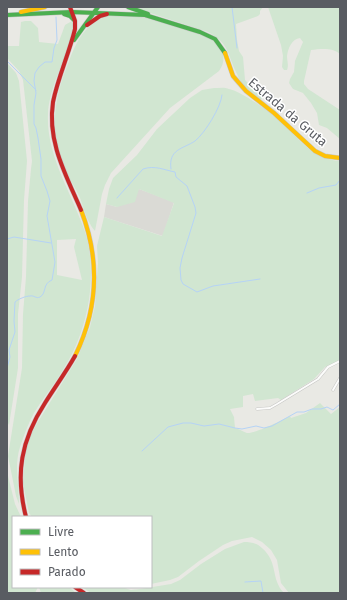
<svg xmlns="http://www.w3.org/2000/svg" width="347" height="600" viewBox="0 0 347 600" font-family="'Fira Sans',sans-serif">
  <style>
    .industrial { fill: #dadad5 }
    .green { fill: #d1e6d1; fill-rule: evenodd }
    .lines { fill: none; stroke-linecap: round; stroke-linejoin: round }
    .stream { stroke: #b5d3f6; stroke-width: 1 }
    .street-casing { stroke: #c6c6c4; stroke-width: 3 }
    .fast-casing { stroke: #c6c6c6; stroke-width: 5 }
    .slow-casing { stroke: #c6c6c6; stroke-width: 5 }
    .jam-casing { stroke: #c6c6c6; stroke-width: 5 }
    .street { stroke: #fcfcfb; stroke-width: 2 }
    .fast { stroke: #4caf50; stroke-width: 4 }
    .slow { stroke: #ffc107; stroke-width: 4 }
    .jam { stroke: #c62828; stroke-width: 4 }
    .labels { text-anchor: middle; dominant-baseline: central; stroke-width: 3; stroke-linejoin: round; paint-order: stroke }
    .street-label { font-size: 13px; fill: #595c62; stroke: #fff }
  </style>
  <rect width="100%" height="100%" fill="#e9e9e4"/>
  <polygon class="industrial" points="139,189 174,202 163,236 104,217 106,204 117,207"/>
  <g class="green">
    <path d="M132,7h131l-3,4v3l-2,2 -22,8 1,16 2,11 4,6 2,23 5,5 14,11 -4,4c-9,-8 -19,-15 -23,-26 -10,-20 -7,-30 -29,-42z"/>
    <path d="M268,7h72v47c-8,-7 -20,-5 -29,-4l-7,31v3l4,5 32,21v29l-13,-11 -8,-3 -2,-12 -6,-10 -8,-10 -10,-4 -4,-6 1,-4 4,-7 1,-11 8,-19 -3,-4c-8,1 -12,10 -13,18 0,5 2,9 0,14h-3l-2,-3 1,-11 -2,-11z"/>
    <path d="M110,15c8,1 17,0 25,1 15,2 30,7 45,12 11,3 23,5 32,11 12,7 15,22 7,32l-49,37 -59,65 -6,12 -3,9 -7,37c-8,-9 -11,-22 -15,-33 -4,-9 -10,-18 -14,-27 -17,-41 -13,-70 3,-110 9,-23 16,-37 41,-46z"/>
    <path d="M25,21h6l7,7 1,14 19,2 7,-19 7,-4 2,4v9c-9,24 -25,55 -26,80 -2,42 24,79 37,118 7,21 7,46 4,68 -4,24 -12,48 -25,68 -9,16 -21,30 -30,45 -6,11 -10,22 -14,34 -6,19 -1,38 -1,57l-3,-8 -8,-40 14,-88 1,-54 3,-37 2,-76 3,-32 1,-8 -9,-81 -4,-9 -12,-13v-12h12l2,-24zM76,239l-2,8 8,33 -25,-5v-35z"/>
    <polygon points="7,63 16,73 19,81 27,161 24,200 22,277 18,314 18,368 9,425 7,421"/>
    <path d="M214,88c5,0 11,-1 15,1 14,3 44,25 54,35 19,17 29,35 57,37v200l-15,6 -11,12 -33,21 -3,-2 -23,3 -2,-7 -10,2v11l-13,2 4,8 1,11c4,1 9,4 12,5 7,1 36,-13 43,-17l1,2 15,-5 14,-10 11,11 9,-7v186h-51l-8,-10 -4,-23 -6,-10 -9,-8 -10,-5 -20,4 -9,4 -24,16 -21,16 -8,3 -19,4v-67h-119l-3,-4 -6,-30 2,-25 2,-12 4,-12 8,-14 38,-61 13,-32 5,-21 3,-43 -1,-17 7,-29 58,19 12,-33 -35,-14 -4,13 -18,5 -11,-3 3,-15 4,-11 24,-23 20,-26 33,-31 12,-8z"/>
    <polygon points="7,472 15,504 21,517 13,517 13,587 38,587 35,593 7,593"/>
    <path d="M244,542c7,0 13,1 18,6 17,15 8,30 22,45h-95l-11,-1 -17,1h-70l-9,-6h40l9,3 9,-1 31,-5 9,-4 21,-16 24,-15z"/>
    <polygon points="39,587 69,587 76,593 41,593"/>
  </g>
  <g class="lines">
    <g class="stream">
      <polyline points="232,7 237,48"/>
      <polyline points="7,61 36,90"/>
      <path d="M171,169c-3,-20 12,-20 24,-28 10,-8 26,-34 27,-46"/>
      <polyline points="307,193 319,188 336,185 340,180"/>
      <path d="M117,198l26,-29c12,-4 21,1 32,3l1,5 11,9 8,21 1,6 -14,45 -2,10 1,12 2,4 14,8 16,-6 47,-7"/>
      <polyline points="7,239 14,237 51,243"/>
      <path d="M7,368l3,-11 -1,-7 6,-18 -1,-11 1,-19c3,-3 11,-6 15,-6 4,-1 6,3 10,1 7,-4 2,-13 12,-17l3,-18 -8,-46 3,-15 -3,-10 -6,-15v-17l-3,-21 -2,-10 -2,-4v-19l2,-12 -2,-12 1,-8 4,-6 6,-5h7l2,-14 3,-8 -1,-23"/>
      <polyline points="142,451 168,427 183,423 191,423 204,426 219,424 235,428 242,429 256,426 264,428 272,426 297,412 304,412 312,409 321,409 327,407 333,410 340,404"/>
      <polyline points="245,582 261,581 263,593"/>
    </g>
    <g class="street-casing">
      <g id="street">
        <polyline points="333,390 340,378"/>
        <polyline points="257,409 270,408 277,404 318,379 328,367 340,361"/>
      </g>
    </g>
    <g class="fast-casing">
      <g id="fast">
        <polyline points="128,7 148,14"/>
        <polyline points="64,14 70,16 74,20"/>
        <polyline points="7,15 72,12 145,15 200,32 215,39 225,53"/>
        <polyline points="74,40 98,7"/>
      </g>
    </g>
    <g class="slow-casing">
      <g id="slow">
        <polyline points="21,12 45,7"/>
        <polyline points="225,53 233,76 246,91 274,113 315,151 325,156 340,158"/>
        <path d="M75,356c23,-47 25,-97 6,-146"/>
      </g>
    </g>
    <g class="jam-casing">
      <g id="jam">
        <path d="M70,7l5,14v8c-6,25 -17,48 -22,73 -6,40 13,73 28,108"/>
        <polyline points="87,25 100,16 107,14"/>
        <path d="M26,517c-11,-43 -5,-77 19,-114 10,-16 21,-31 30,-47"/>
        <polyline points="75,587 84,593"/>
      </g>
    </g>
    <use href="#street" class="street"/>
    <use href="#fast" class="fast"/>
    <use href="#slow" class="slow"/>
    <use href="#jam" class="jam"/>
  </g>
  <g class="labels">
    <g class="street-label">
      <text transform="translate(288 112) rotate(40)">Estrada da Gruta</text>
    </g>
  </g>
  <rect width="347" height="600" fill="none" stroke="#595c62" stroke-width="16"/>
  <rect x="12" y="516" width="140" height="72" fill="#ffffff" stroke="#bdbec0"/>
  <rect x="20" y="529" width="20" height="6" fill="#4caf50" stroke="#bdbec0"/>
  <text x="48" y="536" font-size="12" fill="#595c62">Livre</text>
  <rect x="20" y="549" width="20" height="6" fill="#ffc107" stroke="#bdbec0"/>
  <text x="48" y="556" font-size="12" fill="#595c62">Lento</text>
  <rect x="20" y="569" width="20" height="6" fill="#c62828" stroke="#bdbec0"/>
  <text x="48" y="576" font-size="12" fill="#595c62">Parado</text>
</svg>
